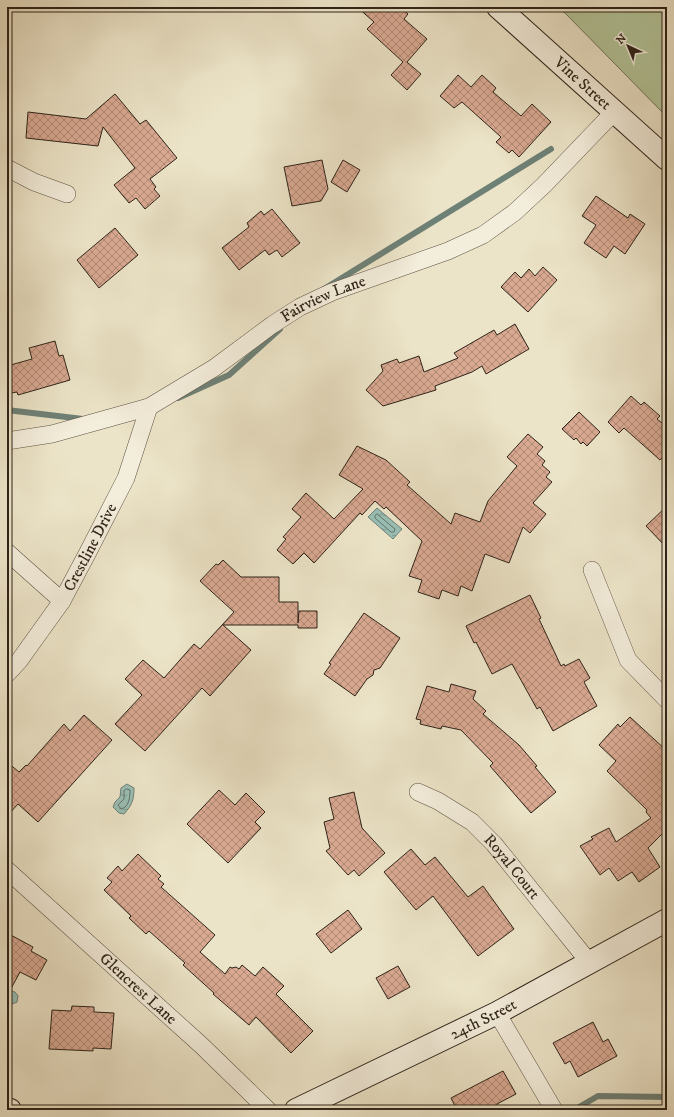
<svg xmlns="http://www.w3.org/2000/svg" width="674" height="1117" viewBox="0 0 674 1117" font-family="'IM FELL DW Pica',serif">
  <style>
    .green { fill: #b3c59a; stroke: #70745a }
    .water { fill: url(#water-ripples); stroke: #6e8177 }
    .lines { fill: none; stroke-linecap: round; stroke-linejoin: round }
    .shore { stroke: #647167; stroke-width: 1 }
    .stream { stroke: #6e8177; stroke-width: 6 }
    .building { fill: url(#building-cross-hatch); stroke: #2e2319 }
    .street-casing { stroke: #5e5345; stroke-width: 18 }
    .secondary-casing { stroke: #2e2319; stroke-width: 24 }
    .street { stroke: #f3eddb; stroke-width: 17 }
    .secondary { stroke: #f3eddb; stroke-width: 22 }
    .labels { text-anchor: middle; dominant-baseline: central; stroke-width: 3; stroke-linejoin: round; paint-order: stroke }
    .street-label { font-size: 16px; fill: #2e2319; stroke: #f3eddb }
  </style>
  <defs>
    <pattern id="water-ripples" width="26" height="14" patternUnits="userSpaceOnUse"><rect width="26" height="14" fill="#99bfb5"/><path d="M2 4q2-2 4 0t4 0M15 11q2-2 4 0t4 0" fill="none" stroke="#7d9b92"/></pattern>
    <pattern id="building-cross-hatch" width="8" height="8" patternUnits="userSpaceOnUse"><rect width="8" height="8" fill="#d9a992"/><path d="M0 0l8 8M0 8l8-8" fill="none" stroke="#b08976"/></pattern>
  </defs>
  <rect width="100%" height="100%" fill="#ece4c8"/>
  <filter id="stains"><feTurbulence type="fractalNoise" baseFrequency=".005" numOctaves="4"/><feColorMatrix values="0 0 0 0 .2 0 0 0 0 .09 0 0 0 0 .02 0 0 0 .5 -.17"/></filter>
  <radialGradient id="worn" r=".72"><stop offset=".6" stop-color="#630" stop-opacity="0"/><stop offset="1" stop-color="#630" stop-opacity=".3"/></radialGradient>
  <polygon class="green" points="558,7 667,7 667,117 566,14"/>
  <g class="water">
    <polygon points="377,508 402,529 393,539 368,517"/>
    <path d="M127,784l7,4c0,12 -2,17 -10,26l-5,-1 -6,-6 2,-5 5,-5 1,-9z"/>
    <polygon points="7,990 15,992 18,996 17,1002 10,1005 7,1005"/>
  </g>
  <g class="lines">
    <g class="shore">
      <polygon points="377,514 395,529 394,532 391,532 375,518 375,516"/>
      <path d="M127,789l3,1c0,8 -1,17 -9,19l-3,-4 6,-6v-8z"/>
    </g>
    <g class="stream">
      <polyline points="324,289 551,149"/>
      <polyline points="178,398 229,375 280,329"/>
      <polyline points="7,410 83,419"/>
      <polyline points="574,1110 598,1096 667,1097"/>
    </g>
  </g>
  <g class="building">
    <polygon points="357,7 400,7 408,14 404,19 427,39 407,62 421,74 407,90 391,75 403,62 367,29 374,22"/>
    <polygon points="458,75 471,87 482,75 496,88 493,92 521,116 532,104 551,122 519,157 512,150 509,153 496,142 501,137 462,102 454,108 440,96"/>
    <polygon points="115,94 140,124 146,120 177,158 150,179 156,187 154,189 160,196 145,209 136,198 129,203 114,185 135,168 103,127 98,146 26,138 28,112 86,119"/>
    <polygon points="322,160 328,189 321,201 292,206 284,167"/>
    <polygon points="343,160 360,170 347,192 331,182"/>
    <polygon points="596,196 628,218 630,214 645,224 625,254 614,246 606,258 584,243 596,225 582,216"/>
    <polygon points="272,209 300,243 282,257 277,250 269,255 265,250 239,270 222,248 249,227 247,223 261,211 264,215"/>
    <polygon points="115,228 138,255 99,288 77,260"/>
    <polygon points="543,267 557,280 528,312 501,287 515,272 521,278 529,269 535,276"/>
    <polygon points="515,324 529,349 486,374 482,366 472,372 435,386 436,390 383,406 366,390 383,371 381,365 397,359 399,363 419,356 424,372 458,358 454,353 494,330 497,335"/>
    <polygon points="55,341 59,356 63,355 70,380 18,395 17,392 11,393 7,378 7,366 32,359 29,348"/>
    <polygon points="631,396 641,405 644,402 660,416 657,419 667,427 667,452 660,460 624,428 619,433 608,422"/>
    <polygon points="579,412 600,432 587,446 583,442 581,444 576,438 574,440 562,429"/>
    <polygon points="528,434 543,447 537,454 545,461 542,465 550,472 546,477 552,482 533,503 546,514 530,533 523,527 509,563 485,554 472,591 461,586 458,596 442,590 439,599 418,592 422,580 409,576 422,541 386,507 384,509 375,501 362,515 360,513 314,563 304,553 293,564 277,550 286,539 283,537 301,517 292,509 306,493 334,519 363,489 339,475 357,446 386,460 410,482 407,485 451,524 455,513 480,522 488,501 517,466 507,457"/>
    <polygon points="667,506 667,548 646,526"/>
    <polygon points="223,560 241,577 279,577 279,602 298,602 298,623 299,611 317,611 317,628 298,628 298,625 223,625 251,650 210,696 202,688 145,751 115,724 142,695 125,679 143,660 164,678 194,644 200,649 234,612 200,581 216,564 218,565"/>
    <polygon points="530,595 541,618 539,619 561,666 564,664 565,666 579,659 590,678 584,682 597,706 553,731 540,707 537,709 512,664 492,674 476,642 474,643 466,626"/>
    <polygon points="364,613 400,638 380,668 374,670 373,675 367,679 355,696 324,674 331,664 329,663"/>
    <polygon points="451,684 476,691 473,699 486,711 483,714 519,745 537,766 535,767 556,792 531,813 490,766 493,763 461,730 442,726 441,729 420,724 421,720 416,719 427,686 449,692"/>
    <polygon points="84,715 112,740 38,822 18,804 7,816 7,762 19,772 26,765 27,766 64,724 70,731"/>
    <polygon points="630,717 667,751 667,835 664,832 648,848 660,867 639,882 632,872 618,881 609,868 600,875 580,846 593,839 591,837 609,828 616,842 651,818 646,812 647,810 607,771 616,761 599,745 618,724 620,727"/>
    <polygon points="219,790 235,805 246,793 265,812 255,822 261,828 228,863 187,824"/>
    <polygon points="354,792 362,828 385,853 359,876 354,870 348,875 326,851 330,848 324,822 334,819 329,798"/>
    <polygon points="411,849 425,865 435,857 468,897 483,886 514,929 478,956 433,896 416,910 384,872"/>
    <polygon points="138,854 161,876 158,879 164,884 161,887 215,935 200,952 225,974 230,967 232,968 236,967 239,969 242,965 255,976 263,967 284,986 276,994 313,1031 291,1053 256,1017 249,1025 213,994 214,993 183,965 185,963 149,931 146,934 129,918 131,916 104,890 112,882 107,878 118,866 122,871"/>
    <polygon points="348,910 362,929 331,953 316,934"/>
    <polygon points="7,933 33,947 31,951 47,960 36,980 20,972 7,996"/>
    <polygon points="398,966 410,987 388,999 376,978"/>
    <polygon points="72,1006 94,1007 94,1012 114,1013 111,1049 93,1048 93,1051 49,1049 52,1010 71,1011"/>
    <polygon points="593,1022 603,1042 608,1039 617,1056 578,1077 570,1061 565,1064 553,1043"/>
    <polygon points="503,1071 516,1094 497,1104 500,1110 457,1110 451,1098"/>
  </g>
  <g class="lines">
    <g class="street-casing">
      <g id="street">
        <polyline points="7,168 34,182 67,194"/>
        <path id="s1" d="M7,441l45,-7 97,-27 65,-39 58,-43 28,-18 32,-15 116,-41 35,-16 32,-23 29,-27 70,-73"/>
        <polyline points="7,552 62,601"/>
        <polyline points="592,570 628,660 667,700"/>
        <path id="s2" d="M7,674l12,-13 43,-60 25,-47 39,-76 23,-71"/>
        <path id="s3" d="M418,792l20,9 34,21 22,22 95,118"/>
        <path id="s4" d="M7,870l194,175 67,65"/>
        <polyline points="497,1013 554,1110"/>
      </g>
    </g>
    <g class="secondary-casing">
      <g id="secondary">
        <path id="s5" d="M498,7l169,152"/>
        <polyline points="7,1109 10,1110"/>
        <path id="s6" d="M296,1110l201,-97 170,-93"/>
      </g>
    </g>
    <use href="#street" class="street"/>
    <use href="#secondary" class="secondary"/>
  </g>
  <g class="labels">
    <g class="street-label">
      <text stroke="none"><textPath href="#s5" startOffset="114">Vine Street</textPath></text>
      <text stroke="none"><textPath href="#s1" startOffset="352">Fairview Lane</textPath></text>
      <text stroke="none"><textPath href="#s2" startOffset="152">Crestline Drive</textPath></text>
      <text stroke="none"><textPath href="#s3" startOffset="122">Royal Court</textPath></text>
      <text stroke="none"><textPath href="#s4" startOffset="177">Glencrest Lane</textPath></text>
      <text stroke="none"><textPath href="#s6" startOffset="208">24th Street</textPath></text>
    </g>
  </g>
  <rect width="674" height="1117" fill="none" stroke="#ece4c8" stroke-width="24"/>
  <rect x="8" y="8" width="658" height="1101" fill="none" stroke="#2e2319" stroke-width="2"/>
  <rect x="12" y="12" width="650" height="1093" fill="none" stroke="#2e2319"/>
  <g transform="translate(628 46) rotate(316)" stroke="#f3eddb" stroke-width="3" paint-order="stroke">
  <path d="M0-3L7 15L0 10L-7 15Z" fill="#2e2319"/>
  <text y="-6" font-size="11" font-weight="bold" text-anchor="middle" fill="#2e2319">N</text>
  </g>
  <rect width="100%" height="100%" filter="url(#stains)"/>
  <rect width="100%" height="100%" fill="url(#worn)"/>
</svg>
